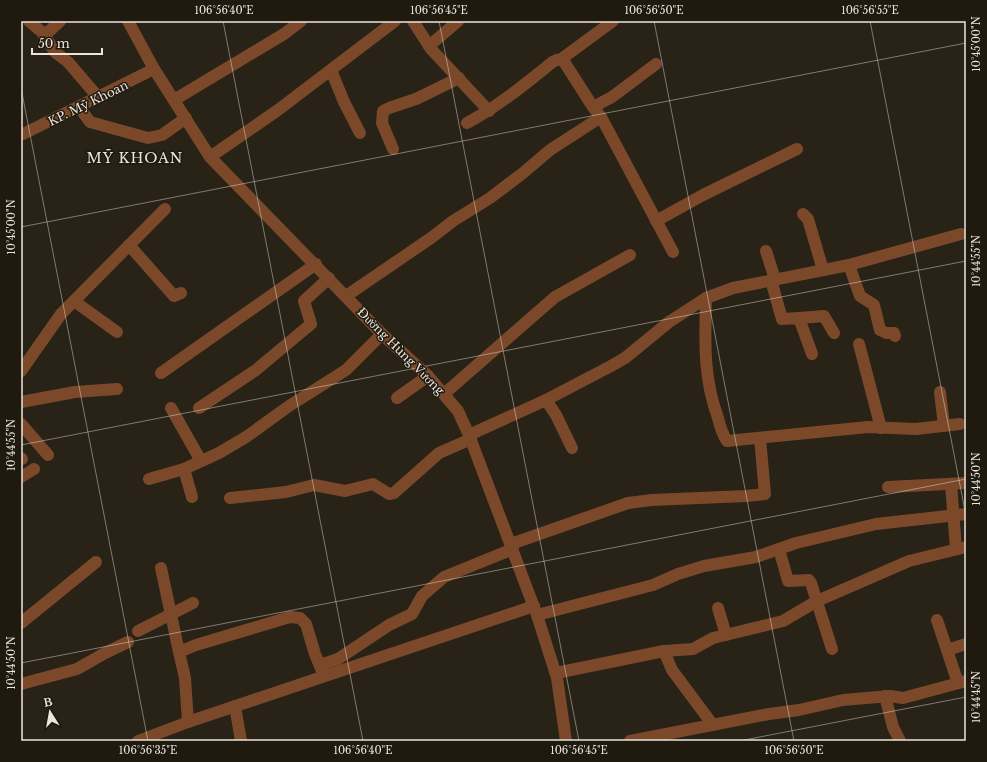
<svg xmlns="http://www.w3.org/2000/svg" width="987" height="762" viewBox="0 0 987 762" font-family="'Libre Baskerville',serif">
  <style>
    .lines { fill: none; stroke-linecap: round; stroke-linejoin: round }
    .minor { stroke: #7b4929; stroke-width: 12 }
    .ticks { fill: none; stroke: #eae6df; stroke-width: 1; stroke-opacity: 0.45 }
    .labels { text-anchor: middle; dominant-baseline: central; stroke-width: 3; stroke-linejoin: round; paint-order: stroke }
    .street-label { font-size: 12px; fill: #eae6df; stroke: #1f190e }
    .quarter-label { font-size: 14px; letter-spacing: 1px; fill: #eae6df; stroke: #1f190e }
    .neatline { fill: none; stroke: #eae6df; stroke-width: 1.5 }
    .ticks-label { font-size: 10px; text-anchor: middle; fill: #eae6df }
  </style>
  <rect width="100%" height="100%" fill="#282217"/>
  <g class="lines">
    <g class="minor">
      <polyline points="29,21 43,33 55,52 68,62 98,97"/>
      <polyline points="128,21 154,69 210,157 382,334 428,376 458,411 469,435 537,615 557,678 566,741"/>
      <polyline points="413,21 431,49 489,111"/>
      <polyline points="44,36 60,21"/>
      <polyline points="429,46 458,21"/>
      <polyline points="563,60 564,57 613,21"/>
      <polyline points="563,60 593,107"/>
      <polyline points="331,70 344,102 360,133"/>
      <polyline points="174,100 284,34 301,21"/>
      <polyline points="79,107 90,122 148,138 162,135 186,118"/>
      <polyline points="601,117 673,252"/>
      <path d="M467,123c28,-15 52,-34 77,-54 6,-5 11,-11 19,-9"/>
      <polyline points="21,135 154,69"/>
      <polyline points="393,149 382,123 383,111 389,108 416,99 459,78"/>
      <polyline points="210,157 278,110 395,21"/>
      <polyline points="803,214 808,219 823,270"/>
      <polyline points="656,221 703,195 797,149"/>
      <polyline points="129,245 174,296 181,293"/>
      <polyline points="766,251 775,279"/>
      <polyline points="849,265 860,296 874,305 880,330 886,333 894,333 895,336"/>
      <polyline points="771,280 782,319 799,318 812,354"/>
      <polyline points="346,296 431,238 453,221 490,198 523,173 550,150 601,117 593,107 612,97 656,64"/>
      <path d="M706,298c-1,43 -3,79 12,120 2,8 4,16 9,23l141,-14 48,2 44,-5"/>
      <polyline points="74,301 117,332"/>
      <polyline points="799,318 824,316 834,333"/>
      <polyline points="859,344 881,428"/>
      <polyline points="21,371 61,314 165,209"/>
      <polyline points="161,373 316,264"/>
      <polyline points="940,392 944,426"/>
      <polyline points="444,394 555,297 630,255"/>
      <polyline points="397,398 428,376"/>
      <polyline points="546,400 556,415 572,448"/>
      <polyline points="21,402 75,392 117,389"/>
      <polyline points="171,408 201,461"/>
      <polyline points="199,408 256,370 311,324 304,301 329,278"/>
      <polyline points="21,424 48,455"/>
      <polyline points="469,435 546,400 611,366 625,358 669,322 706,298 733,288 849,265 961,234"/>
      <polyline points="21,458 22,459"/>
      <polyline points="184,469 192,497"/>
      <polyline points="21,477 34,469"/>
      <polyline points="149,479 184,469 219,453 246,437 289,406 346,370 382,334"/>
      <polyline points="951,484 956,549"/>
      <polyline points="888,487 966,483"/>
      <polyline points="230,498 286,492 314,485 345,491 373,484 389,494 394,493 439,453 471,439"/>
      <polyline points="511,544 628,503 652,500 746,496 765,494 760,438"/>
      <polyline points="779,549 788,581 809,580 811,583 832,649"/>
      <polyline points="161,568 179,652"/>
      <polyline points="718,608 726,635"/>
      <polyline points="537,615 653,585 678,574 704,566 756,557 796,543 876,524 966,514"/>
      <polyline points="937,620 958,683"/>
      <polyline points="21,623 96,562"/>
      <polyline points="138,631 193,603"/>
      <polyline points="947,650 966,644"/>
      <polyline points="664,651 672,670 713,725"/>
      <polyline points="320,665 338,659 389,625 412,614 422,596 444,577 513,549"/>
      <polyline points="556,673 664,651 693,649 713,638 783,621 817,601 909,561 966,547"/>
      <polyline points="21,684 77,669 105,653 128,642"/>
      <polyline points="885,696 893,727 900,741"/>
      <polyline points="235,706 241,741"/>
      <polyline points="188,722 185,678 179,652 196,645 290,617 300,618 306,624 315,654 324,676"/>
      <polyline points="138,741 188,722 534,606"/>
      <polyline points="630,741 769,714 799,710 843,700 890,696 903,698 966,681"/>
    </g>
  </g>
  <path class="ticks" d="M223,21l140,720M439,21l140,720M654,21l140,720M870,21l96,495M21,88l127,653M21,227l945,-184M21,445l945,-184M21,663l945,-184M739,741l227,-44"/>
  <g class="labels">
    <g class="street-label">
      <text transform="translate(88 103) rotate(-26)">KP. Mỹ Khoan</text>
      <text transform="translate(401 351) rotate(45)">Đường Hùng Vương</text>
    </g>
    <g class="quarter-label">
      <text x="135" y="158">MỸ KHOAN</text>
    </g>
  </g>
  <rect width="987" height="762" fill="none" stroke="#1f190e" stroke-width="44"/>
  <g transform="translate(50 712) rotate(349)" stroke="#1f190e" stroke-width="3" paint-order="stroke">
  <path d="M0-3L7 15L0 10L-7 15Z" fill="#eae6df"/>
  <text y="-6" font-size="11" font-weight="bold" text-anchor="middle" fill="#eae6df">B</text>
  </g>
  <path d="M32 48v6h70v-6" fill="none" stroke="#eae6df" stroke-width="2"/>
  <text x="38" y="48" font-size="12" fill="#eae6df" stroke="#1f190e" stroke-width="3" paint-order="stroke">50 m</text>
  <rect x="22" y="22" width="943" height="718" class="neatline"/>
  <g class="ticks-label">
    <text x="224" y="14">106°56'40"E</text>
    <text x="439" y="14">106°56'45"E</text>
    <text x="654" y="14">106°56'50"E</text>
    <text x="870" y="14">106°56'55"E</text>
    <text transform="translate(976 44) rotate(-90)" y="4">10°45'00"N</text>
    <text transform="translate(11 227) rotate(-90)" y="4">10°45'00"N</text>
    <text transform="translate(976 261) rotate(-90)" y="4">10°44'55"N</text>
    <text transform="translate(11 445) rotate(-90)" y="4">10°44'55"N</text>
    <text transform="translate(976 479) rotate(-90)" y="4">10°44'50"N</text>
    <text transform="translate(11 663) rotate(-90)" y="4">10°44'50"N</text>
    <text transform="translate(976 697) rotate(-90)" y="4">10°44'45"N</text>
    <text x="148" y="754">106°56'35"E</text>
    <text x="363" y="754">106°56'40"E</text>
    <text x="579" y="754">106°56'45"E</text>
    <text x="794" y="754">106°56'50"E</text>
  </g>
</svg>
